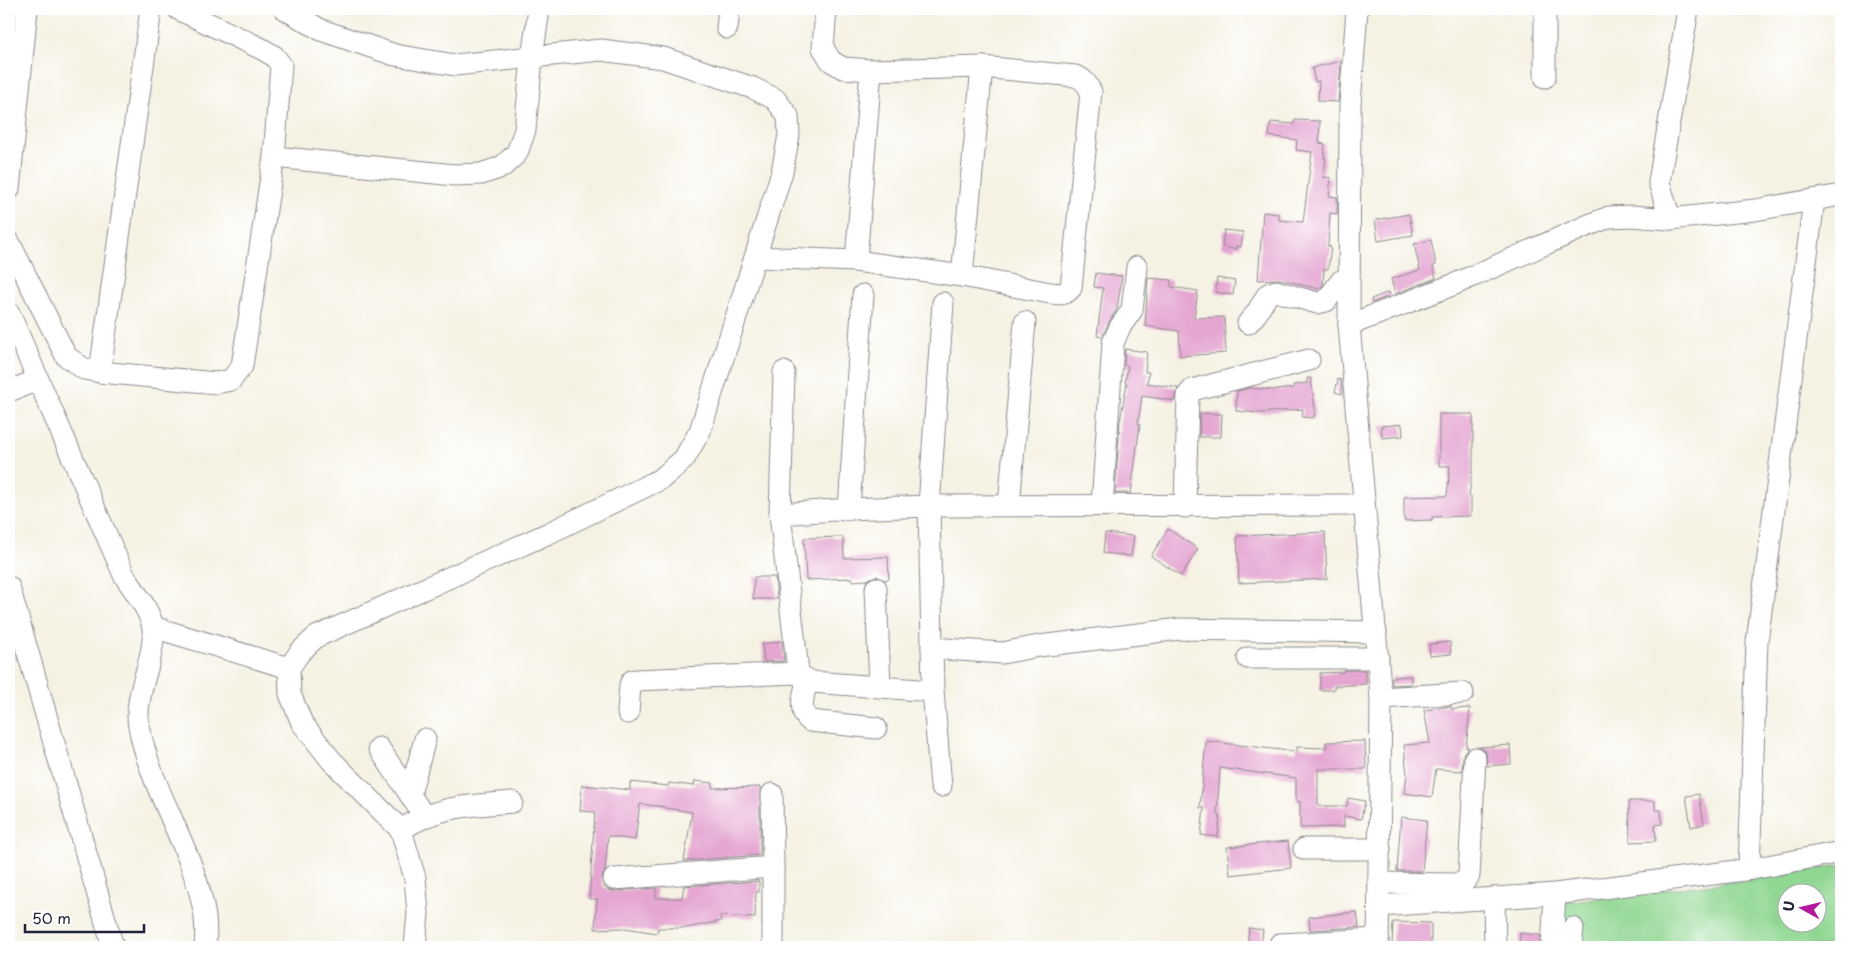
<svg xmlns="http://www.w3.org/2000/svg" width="1850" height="956" viewBox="0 0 1850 956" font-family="'Playpen Sans',sans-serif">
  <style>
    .green { fill: #90d792; stroke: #597c66; fill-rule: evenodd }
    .building { fill: #e5a6d1 }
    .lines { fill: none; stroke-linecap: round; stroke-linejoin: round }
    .minor-casing { stroke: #8c8a8f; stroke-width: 23 }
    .minor { stroke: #fff; stroke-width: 21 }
  </style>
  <rect width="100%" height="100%" fill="#fff"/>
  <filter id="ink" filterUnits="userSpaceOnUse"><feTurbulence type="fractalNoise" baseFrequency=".02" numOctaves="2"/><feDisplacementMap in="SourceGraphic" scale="10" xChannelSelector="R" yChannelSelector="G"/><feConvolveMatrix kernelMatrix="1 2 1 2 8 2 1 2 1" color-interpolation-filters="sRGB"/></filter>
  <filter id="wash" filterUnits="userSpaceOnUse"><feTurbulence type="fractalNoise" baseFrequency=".0096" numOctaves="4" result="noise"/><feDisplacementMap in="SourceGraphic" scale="20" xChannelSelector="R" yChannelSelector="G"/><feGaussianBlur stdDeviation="1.12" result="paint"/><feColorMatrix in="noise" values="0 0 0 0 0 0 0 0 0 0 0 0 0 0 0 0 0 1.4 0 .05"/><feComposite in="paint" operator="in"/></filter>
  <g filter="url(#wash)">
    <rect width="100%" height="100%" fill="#f5f2e3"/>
    <path class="green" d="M1841,865v82h-280l1,-45 175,-21zM1788,894h30v30h-30z"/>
    <g id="blocks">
      <g class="building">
        <polygon points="1341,61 1338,102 1318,101 1319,81 1315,82 1312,68"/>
        <polygon points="1295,120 1320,121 1319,143 1325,144 1324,158 1326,158 1323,177 1331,178 1329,196 1337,197 1337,214 1330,213 1328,246 1331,247 1328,269 1324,269 1323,285 1319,289 1280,279 1258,280 1263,212 1279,214 1279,220 1303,222 1312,152 1296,150 1297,140 1269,136 1271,122 1294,124"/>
        <polygon points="1409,214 1413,235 1378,241 1375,220"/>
        <polygon points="1224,230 1243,232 1241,247 1236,246 1236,249 1222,247"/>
        <polygon points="1431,240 1436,265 1433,266 1436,278 1395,294 1391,279 1420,270 1414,244"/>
        <polygon points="1096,273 1122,276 1117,309 1109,322 1102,337 1097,336 1103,288 1094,287"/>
        <polygon points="1148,278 1171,280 1171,287 1198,291 1194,318 1224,317 1226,353 1180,356 1179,331 1145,326"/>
        <polygon points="1217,278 1235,281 1233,295 1215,292"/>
        <polygon points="1389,292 1390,296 1372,303 1371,299"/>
        <polygon points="1125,349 1147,352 1145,372 1149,372 1147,383 1178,388 1175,401 1142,396 1138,424 1140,424 1131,493 1115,493 1120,421 1127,383 1125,383 1128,366 1124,365"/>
        <polygon points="1307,378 1311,378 1315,409 1314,418 1302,417 1303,409 1261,413 1236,411 1237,391 1249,388 1276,390 1293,388 1293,385 1307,383"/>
        <polygon points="1338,379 1341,380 1342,394 1335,392"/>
        <polygon points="1200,413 1222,414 1221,437 1199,437"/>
        <polygon points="1439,414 1473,414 1473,464 1469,496 1471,496 1471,516 1432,517 1432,520 1404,521 1404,497 1447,496 1450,466 1439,466"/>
        <polygon points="1402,424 1403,436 1382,438 1381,426"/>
        <polygon points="1168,529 1198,549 1181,576 1151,556"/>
        <polygon points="1325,532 1327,579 1239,583 1237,536"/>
        <polygon points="1105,533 1134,536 1131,556 1103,553"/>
        <polygon points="843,537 844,558 888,557 889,579 885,580 876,576 867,580 852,581 852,578 806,580 804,538"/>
        <polygon points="754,577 775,577 777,599 753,599"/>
        <polygon points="782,641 784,661 764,662 762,644"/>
        <polygon points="1450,642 1451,654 1430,656 1429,644"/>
        <polygon points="1346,670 1365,670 1366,684 1334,686 1334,690 1320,690 1320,673 1343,672 1343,671"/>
        <polygon points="1411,676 1411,684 1392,685 1392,677"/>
        <polygon points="1451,706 1451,709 1470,708 1466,748 1469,747 1464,752 1463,757 1462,771 1436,769 1432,797 1404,793 1407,775 1404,745 1430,743 1424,710"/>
        <polygon points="1206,741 1297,752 1297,747 1326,748 1326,742 1365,741 1366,769 1318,769 1318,806 1347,806 1348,798 1365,801 1361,819 1344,816 1344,827 1300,828 1300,802 1296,801 1296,778 1220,768 1217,814 1220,815 1218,837 1201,835 1204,808 1200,808"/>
        <polygon points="1510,745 1511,764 1487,766 1486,753 1480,747"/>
        <polygon points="695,781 713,783 712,788 760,787 760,855 684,861 692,812 665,808 665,807 640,804 635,840 608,836 605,871 602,879 603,886 608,890 614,891 656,888 656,898 682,898 684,886 759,881 759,892 756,892 755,918 720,916 721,921 687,928 658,928 657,933 625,928 595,929 597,899 589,899 595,812 580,811 582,785 630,790 630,782 668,786 669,783 694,786"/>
        <polygon points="1699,794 1704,824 1691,827 1686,796"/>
        <polygon points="1629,801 1655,801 1655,810 1661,810 1662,824 1655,825 1656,841 1630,842"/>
        <polygon points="1401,817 1427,820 1422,871 1397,871"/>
        <polygon points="1288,841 1291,868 1230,875 1227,847"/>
        <polygon points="1357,912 1359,927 1310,930 1309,917"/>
        <polygon points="1393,922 1431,923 1431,947 1392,947"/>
        <polygon points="1249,928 1263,930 1261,947 1247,946"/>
        <polygon points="1520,933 1540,935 1539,947 1519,947"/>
      </g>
    </g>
  </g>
  <g filter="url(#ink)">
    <use href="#blocks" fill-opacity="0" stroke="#8c8a8f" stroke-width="1"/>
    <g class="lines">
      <g class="minor-casing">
        <g id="minor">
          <polyline points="285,9 321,30 395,55 455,65 601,50 663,58 753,88 775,99 788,116 789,135 782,172 700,431 684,459 661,479 549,533 316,637 300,652 289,668 290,694 302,723 331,760 401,830 415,878 418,913 415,947"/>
          <polyline points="1357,9 1350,105 1349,325 1381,698 1378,947"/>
          <polyline points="1545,9 1545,77"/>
          <polyline points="727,28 729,9"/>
          <polyline points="274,157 455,175 481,174 502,167 517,153 525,130 532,58 539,9"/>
          <polyline points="9,189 27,9"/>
          <polyline points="1670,219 1659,182 1688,9"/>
          <polyline points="9,242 66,356 84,369 100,372 216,383 231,380 242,366 274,157 281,65 274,56 262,49 178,9"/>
          <path d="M756,257l100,4 106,15 88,17c8,1 16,2 21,-5l20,-196c-4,-8 -7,-13 -16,-16l-93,-9 -111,3 -28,-2 -12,-7 -8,-13 3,-39"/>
          <polyline points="856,261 871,70"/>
          <polyline points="962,276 982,67"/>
          <path d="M9,313l115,262c10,16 26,35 29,53 3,31 -20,66 -14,98 12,67 56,124 66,191 1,10 1,20 0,30"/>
          <polyline points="1248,323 1256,314 1268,294 1276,291 1317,303 1326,301 1341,281 1348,281"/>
          <polyline points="1349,325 1455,284 1584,227 1609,217 1632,216 1670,219 1755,210 1841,195"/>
          <polyline points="100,372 151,9"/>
          <polyline points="784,372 780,514 849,509 929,506 1364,505"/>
          <polyline points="9,391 38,380"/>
          <polyline points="1009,505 1025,322"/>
          <polyline points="1102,505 1113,343 1120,327 1132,310 1137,267"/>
          <polyline points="1185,507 1188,395 1192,390 1309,360"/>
          <polyline points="849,509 863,295"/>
          <polyline points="9,587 113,947"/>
          <polyline points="876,588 880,686"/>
          <polyline points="153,627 289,668"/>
          <polyline points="932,648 1002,653 1039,646 1180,629 1376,632"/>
          <polyline points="1248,658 1378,658"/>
          <polyline points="796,673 812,682 933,691 941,786"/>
          <path d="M807,681c-3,14 -10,30 3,40l66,7"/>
          <polyline points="933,691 929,506 943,303"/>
          <polyline points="1381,698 1463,693"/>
          <polyline points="628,713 630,685 632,681 636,680 796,673 798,671 780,514"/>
          <polyline points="379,748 424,816"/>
          <polyline points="410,794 425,739"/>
          <polyline points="772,794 773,867"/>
          <path d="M401,830c36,-25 69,-24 111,-28"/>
          <polyline points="1304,849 1380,849"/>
          <polyline points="1749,869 1757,642 1814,200"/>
          <polyline points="614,879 773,867 773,947"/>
          <polyline points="1379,883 1456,884 1464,882 1469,876 1475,758"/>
          <polyline points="1494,898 1495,947"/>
          <polyline points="1379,906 1555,894"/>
          <polyline points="1280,944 1378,939"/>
          <polyline points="1552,947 1555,894 1752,869 1841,852"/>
          <polyline points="1571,947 1573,928"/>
        </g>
      </g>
      <use href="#minor" class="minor"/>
    </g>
  </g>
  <rect width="1850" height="956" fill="none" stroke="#fff" stroke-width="30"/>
  <g transform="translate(1802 908) rotate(278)"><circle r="24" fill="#ffffff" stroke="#a7a7b1"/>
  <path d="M0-4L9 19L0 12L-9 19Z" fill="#b5179e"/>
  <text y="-8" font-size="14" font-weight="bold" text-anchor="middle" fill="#22223b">U</text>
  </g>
  <path d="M25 924v8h119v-8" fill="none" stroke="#22223b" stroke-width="2.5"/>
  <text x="32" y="924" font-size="15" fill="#22223b" stroke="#ffffff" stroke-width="4" paint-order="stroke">50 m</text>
</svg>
